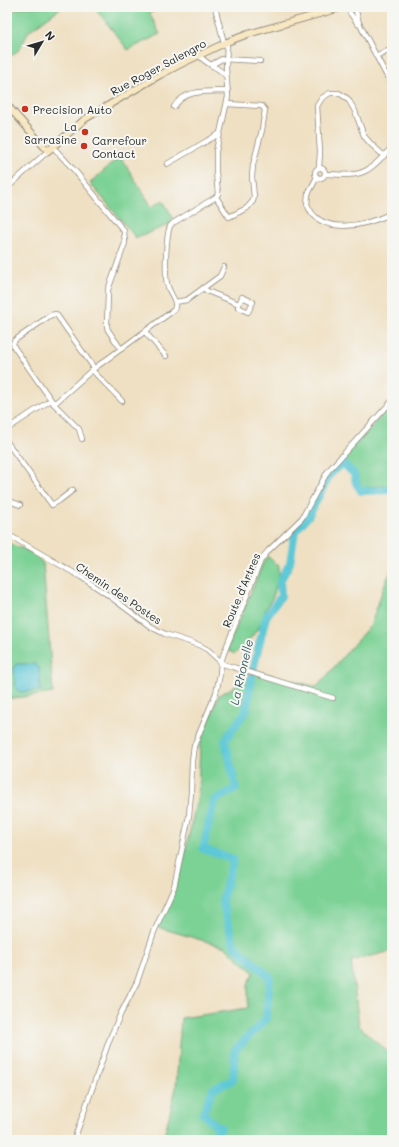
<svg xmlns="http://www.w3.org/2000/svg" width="399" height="1147" viewBox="0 0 399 1147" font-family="Mali,sans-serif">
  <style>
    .green { fill: #7cd195; stroke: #547e60 }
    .water { fill: #5dc8d6; stroke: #447a80 }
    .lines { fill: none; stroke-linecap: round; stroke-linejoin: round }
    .river { stroke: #5dc8d6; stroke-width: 8 }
    .street-casing { stroke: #8d8677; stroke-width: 6 }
    .secondary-casing { stroke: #8d8677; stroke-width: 8 }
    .street { stroke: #fff; stroke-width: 4.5 }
    .secondary { stroke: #f8e7c3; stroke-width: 6 }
    .poi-dot { fill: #c8321e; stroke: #f6f6f2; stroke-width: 1.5 }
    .labels { text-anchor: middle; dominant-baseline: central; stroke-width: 4; stroke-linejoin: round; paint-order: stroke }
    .street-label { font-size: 11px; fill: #2b2b2b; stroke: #f6f6f2 }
    .poi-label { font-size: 11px; fill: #2b2b2b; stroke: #f6f6f2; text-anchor: start }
    .water-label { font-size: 12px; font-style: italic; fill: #3a5a5e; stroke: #f6f6f2 }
  </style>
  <rect width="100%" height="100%" fill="#f6f6f2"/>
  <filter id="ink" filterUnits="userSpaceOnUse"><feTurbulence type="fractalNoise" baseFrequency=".025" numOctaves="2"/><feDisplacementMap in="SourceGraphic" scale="8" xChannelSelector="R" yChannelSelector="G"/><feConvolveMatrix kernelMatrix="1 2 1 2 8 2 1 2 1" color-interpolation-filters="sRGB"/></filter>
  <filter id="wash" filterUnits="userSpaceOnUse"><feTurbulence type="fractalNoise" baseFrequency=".012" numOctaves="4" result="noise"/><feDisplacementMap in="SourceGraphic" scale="16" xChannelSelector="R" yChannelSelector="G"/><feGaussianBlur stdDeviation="0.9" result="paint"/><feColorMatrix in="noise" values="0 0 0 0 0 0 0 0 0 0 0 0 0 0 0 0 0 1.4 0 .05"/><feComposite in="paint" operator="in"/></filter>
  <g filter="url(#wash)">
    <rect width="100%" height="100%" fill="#efe0c3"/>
    <g class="green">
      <polygon points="24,7 62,7 29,31 20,49 7,59 7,13"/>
      <polygon points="94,7 157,7 158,8 150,14 160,34 128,50"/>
      <polygon points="120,156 152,207 161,201 163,201 174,219 168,225 136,238 90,183"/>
      <polygon points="392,404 392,485 361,488 346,469 337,464"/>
      <polygon points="7,543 29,551 43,563 53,693 7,699"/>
      <polygon points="267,556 279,566 279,575 273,597 266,609 262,623 251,638 235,654 227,650 263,563"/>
      <polygon points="392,569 392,951 351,961 359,1026 392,1056 392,1140 163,1140 176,1088 181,1018 248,1008 248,984 254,973 225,947 157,927 173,893 182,866 198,794 200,744 219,695 240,684 256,671 317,687 371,624 384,586"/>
    </g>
    <polygon class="water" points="16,664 35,664 39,668 41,690 21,692 16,689 14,668"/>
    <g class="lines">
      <polyline class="river" points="210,1140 221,1128 212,1122 203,1113 213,1089 233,1080 235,1050 266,1019 270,977 234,945 222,901 233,859 203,849 214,801 236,788 225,740 246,711 253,670 266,617 281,596 280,581 290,563 295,531 309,515 330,474 343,463 354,474 356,483 361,491 392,490"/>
    </g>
  </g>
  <g filter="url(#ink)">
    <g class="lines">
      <g class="street-casing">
        <g id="street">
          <polyline points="215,7 224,43"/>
          <polyline points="319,7 321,13"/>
          <polyline points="348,7 350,13 358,24"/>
          <polyline points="355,7 359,23 392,86"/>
          <path d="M199,55c7,10 20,12 27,21"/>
          <polyline points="376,56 392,48"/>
          <polyline points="211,65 222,59 260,61"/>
          <path d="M174,107c11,-19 35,-15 54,-16"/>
          <path d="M53,147l22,24 49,60 1,12 -17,47 -1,37 1,3 13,19 53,-39c4,-9 -3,-14 -6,-23 -4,-10 -2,-50 2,-61l3,-3 43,-26 2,-3 -2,-22v-21l12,-54 -2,-29 1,-26"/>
          <polyline points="167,164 219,134"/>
          <polyline points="319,168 320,152 317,106 322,98 330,93 339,93 348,99 355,111 364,136 370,143 384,156"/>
          <circle cx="320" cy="173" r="5"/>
          <path d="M325,174c38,2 40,2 67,-27"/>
          <path d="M317,177l-9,17 -1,10c13,34 61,21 85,9"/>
          <polyline points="7,188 48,151"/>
          <polyline points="216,197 229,217 247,208 253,201 254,197 252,177 253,165 262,130 265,110 262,106 227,104"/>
          <polyline points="203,288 207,291 239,304"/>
          <polygon points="242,297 253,302 248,312 238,307"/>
          <polyline points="175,302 187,300 220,276 224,267"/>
          <polyline points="145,332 166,356"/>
          <polyline points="92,370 122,401"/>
          <polyline points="54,404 92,370 121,349"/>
          <polyline points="7,429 51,400"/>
          <polyline points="82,439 79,429 54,404 14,347 13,343 15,340 51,315 56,314 94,368"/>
          <polyline points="7,442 52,505 60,500 73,490"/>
          <polyline points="7,500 20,505"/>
          <polyline points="7,534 81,577 108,595 151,627 165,634 199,645 208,650 223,664 333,698"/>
          <polyline points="74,1140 110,1038 121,1013 137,982 154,932 174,887 189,816 191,792 192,761 194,746 216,693 220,674 221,662 224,653 261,560 268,551 302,518 328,471 392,401"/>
        </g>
      </g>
      <g class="secondary-casing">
        <polyline id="secondary" points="7,105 48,151 85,119 160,75 183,63 227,42 248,34 344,7"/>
      </g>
      <use href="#street" class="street"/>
      <use href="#secondary" class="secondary"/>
    </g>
  </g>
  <g class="poi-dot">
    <circle cx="25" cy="109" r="4"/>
    <circle cx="85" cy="132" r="4"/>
    <circle cx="84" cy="146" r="4"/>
  </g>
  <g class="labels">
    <g class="street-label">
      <text transform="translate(158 67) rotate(-28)">Rue Roger Salengro</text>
      <text transform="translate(241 590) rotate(-67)">Route d'Artres</text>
      <text transform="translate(119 593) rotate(34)">Chemin des Postes</text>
    </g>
    <g class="poi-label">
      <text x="33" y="109">Precision Auto</text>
      <text x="77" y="126" text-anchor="end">La<tspan x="77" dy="13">Sarrasine</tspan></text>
      <text x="92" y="140">Carrefour<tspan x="92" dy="13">Contact</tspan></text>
    </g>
    <g class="water-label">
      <text transform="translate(241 672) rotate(-77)">La Rhonelle</text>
    </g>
  </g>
  <rect width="399" height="1147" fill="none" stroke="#f6f6f2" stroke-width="24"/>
  <g transform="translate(42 42) rotate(52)" stroke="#f6f6f2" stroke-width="3" paint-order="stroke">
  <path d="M0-3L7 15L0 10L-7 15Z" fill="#2b2b2b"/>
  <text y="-6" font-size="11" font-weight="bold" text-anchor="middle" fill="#2b2b2b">N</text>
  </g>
</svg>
